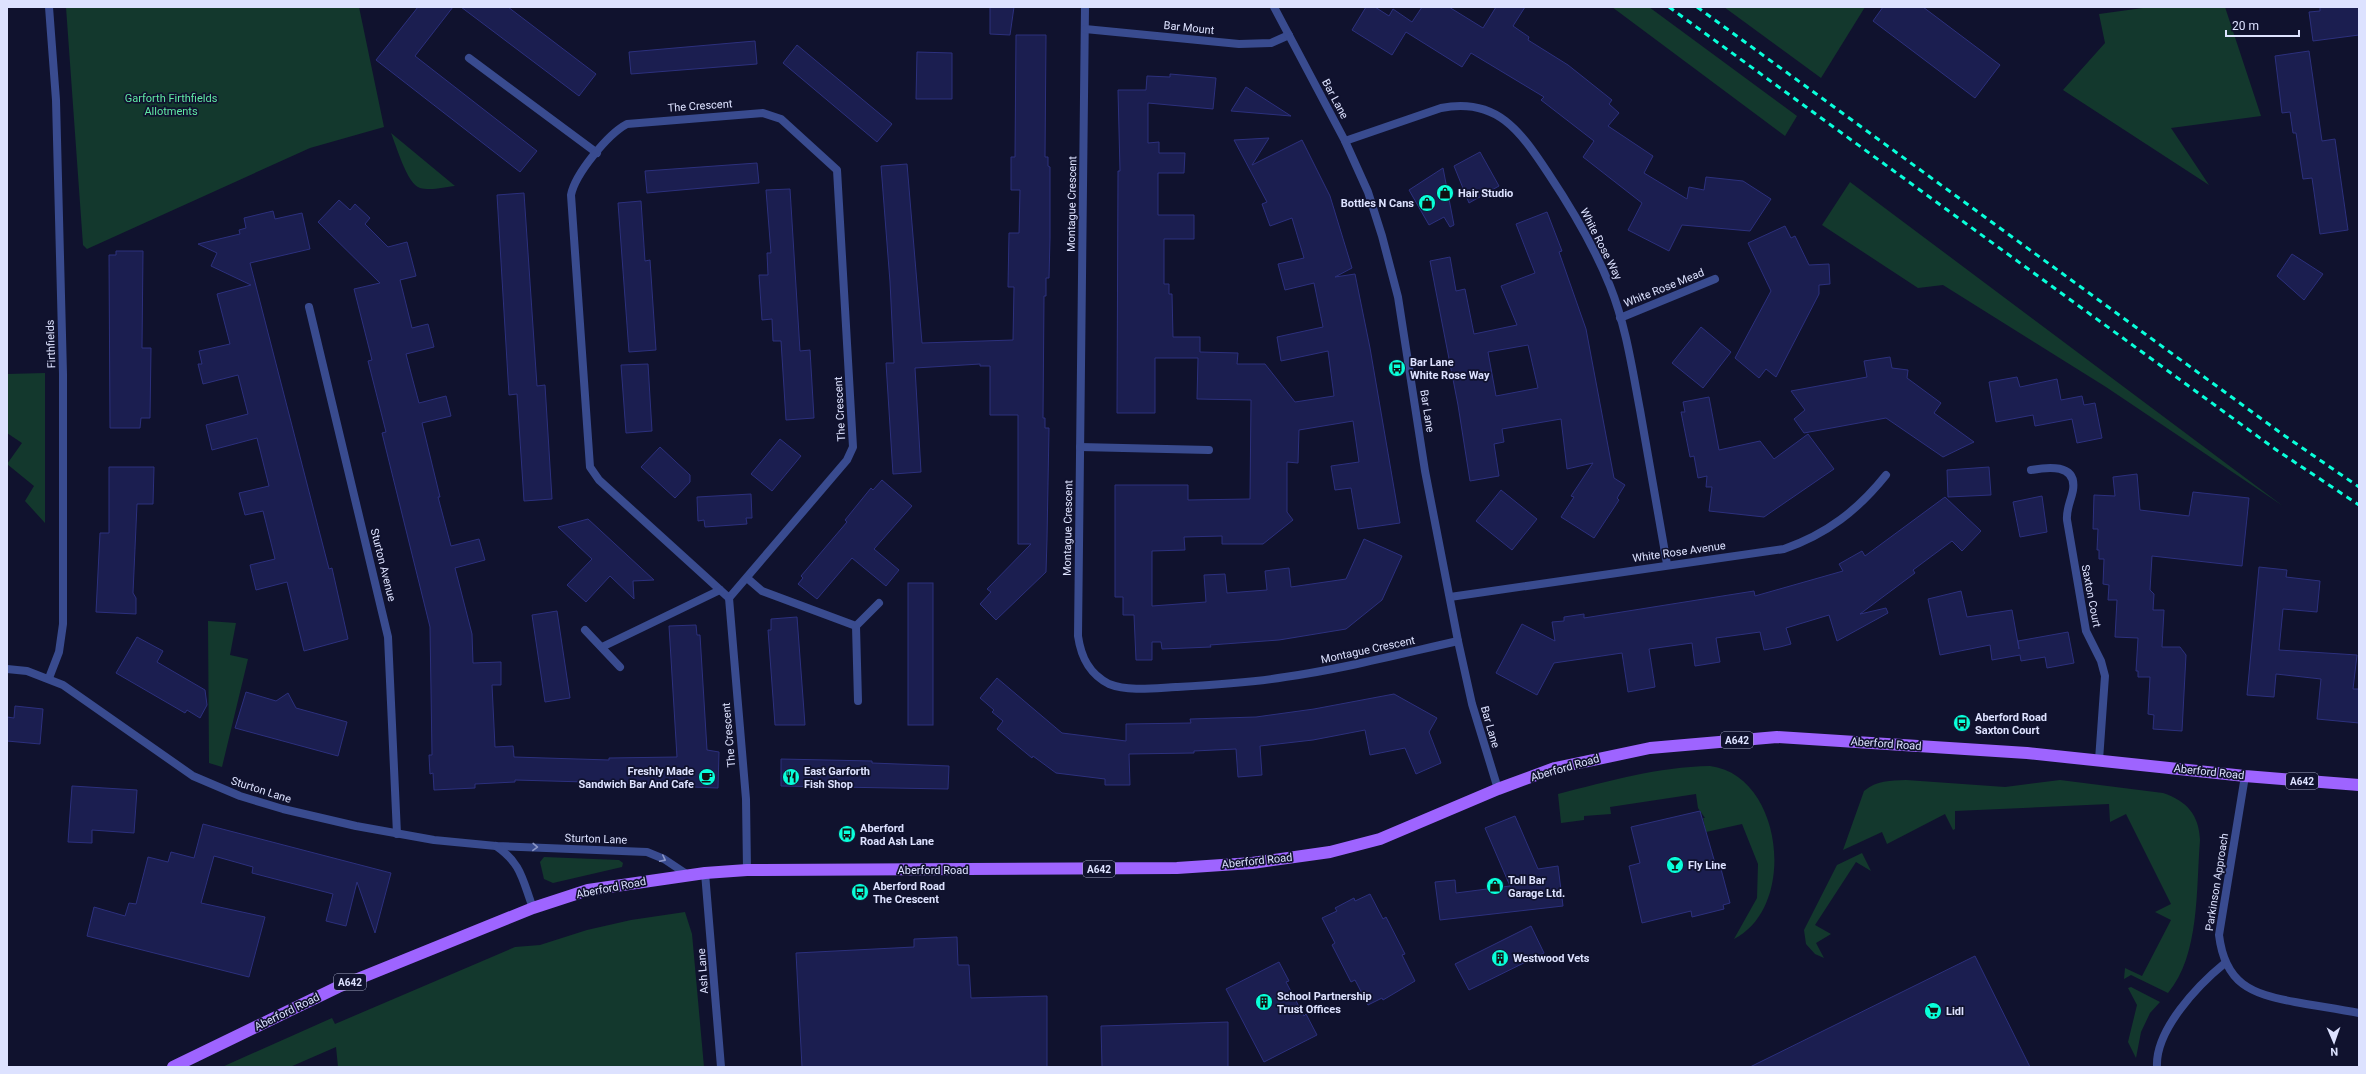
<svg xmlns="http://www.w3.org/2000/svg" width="2366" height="1074" viewBox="0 0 2366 1074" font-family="Roboto,sans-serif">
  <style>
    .green { fill: #13382d }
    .building { fill: #1b1e50; stroke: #2c307d; fill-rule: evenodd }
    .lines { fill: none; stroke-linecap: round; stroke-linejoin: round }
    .minor { stroke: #394b8f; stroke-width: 8 }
    .tertiary { stroke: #394b8f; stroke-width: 8 }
    .primary { stroke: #9e64ff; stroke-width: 12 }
    .rail { stroke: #09ffda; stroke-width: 3; stroke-dasharray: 6 5; stroke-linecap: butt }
    .oneway { stroke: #8b96c7 }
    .labels { text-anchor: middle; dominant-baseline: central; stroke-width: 3.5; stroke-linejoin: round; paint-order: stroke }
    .shield { fill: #10122e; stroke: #a0a4c0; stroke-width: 1 }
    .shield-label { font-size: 10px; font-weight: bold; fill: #dde2ff }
    .street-label { font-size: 11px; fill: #dde2ff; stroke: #10122e }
    .park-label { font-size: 11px; fill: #60e8a4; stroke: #10122e }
    .poi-label { font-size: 11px; font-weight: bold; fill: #dde2ff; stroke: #10122e; text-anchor: start }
  </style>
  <rect width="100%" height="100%" fill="#10122e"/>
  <g class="green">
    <polygon points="66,7 359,7 384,127 310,148 87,249 83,245"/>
    <polygon points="1612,7 1649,7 1797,116 1785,136"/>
    <polygon points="1724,7 1865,7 1821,78"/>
    <polygon points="2150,7 2225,7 2261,116 2171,128 2209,185 2063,90 2105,43 2099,14"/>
    <path d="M391,133l64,53c-10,1 -24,5 -35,2 -13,-4 -24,-43 -29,-55z"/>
    <polygon points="1850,182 2283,506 2106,387 1943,285 1918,288 1822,225"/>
    <polygon points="45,373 45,523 25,501 34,486 7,464 22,443 7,433 7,374"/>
    <polygon points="208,621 236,623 230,655 248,659 222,767 209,763"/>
    <path d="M1710,766c73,9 88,141 24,173l23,-41 1,-34 -16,-40 -36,8 -3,-14h2l-7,-10 -2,-14 -86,13 1,7 -27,2v4l-23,3 -3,-29c51,-13 100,-27 152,-28z"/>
    <path d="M1906,780l99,7 55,-7 103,13c24,8 36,22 37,47 -4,49 0,115 -32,153l-37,-18 -7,4 1,-11 17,8 29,-56 -16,-8 16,-8 -45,-90 -16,8 -1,-18 -154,7v18l-2,1 -8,-16 -58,30 -5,-12 -39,18 21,-59c13,-11 26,-10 42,-11z"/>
    <polygon points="1862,853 1871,871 1856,862 1815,925 1831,934 1816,943 1824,958 1815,954 1806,944 1804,930 1837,865"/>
    <polygon points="544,857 619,860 623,863 622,867 553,883 544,879 540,862"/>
    <polygon points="685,912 692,934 704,1067 338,1067 336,1047 290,1067 222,1067 332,1018 335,1024 515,947 540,945 587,930 631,920"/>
    <polygon points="2131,987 2160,1002 2150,1013 2141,1032 2136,1058 2128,1042 2137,1005 2128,988"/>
  </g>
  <g class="building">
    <polygon points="418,7 453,7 415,56 537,151 520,172 376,60"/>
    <polygon points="461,7 508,7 596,74 579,96"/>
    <polygon points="990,7 1014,7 1010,35 990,34"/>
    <polygon points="1366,7 1375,7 1389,16 1393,9 1412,22 1422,7 1449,7 1483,28 1496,7 1525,7 1513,26 1529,37 1528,40 1568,65 1612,100 1609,104 1619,113 1608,126 1653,156 1644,173 1687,199 1689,187 1704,190 1706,177 1743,181 1771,199 1750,231 1682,225 1669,251 1628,230 1642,203 1583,157 1594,141 1541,100 1544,97 1471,53 1462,67 1406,32 1392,55 1352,30"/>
    <polygon points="1883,7 1923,7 2000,65 1975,98 1873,21"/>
    <polygon points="2320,7 2359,7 2359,35 2313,41 2309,12 2320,11"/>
    <polygon points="1016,35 1046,35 1045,157 1048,157 1048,166 1050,167 1050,238 1049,278 1046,278 1046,296 1044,296 1043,418 1045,418 1045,428 1049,428 1047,539 1046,572 996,620 980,604 991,592 987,589 1031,544 1018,544 1018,415 990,415 990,366 980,366 980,364 915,368 921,472 893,474 886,363 894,363 890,282 881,166 907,164 922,343 1013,340 1014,287 1008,287 1009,233 1019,233 1020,190 1011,190 1011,157 1015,157"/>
    <polygon points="755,41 757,64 631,74 629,52"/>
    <polygon points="797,45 892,124 877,142 783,63"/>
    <polygon points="2309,51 2322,141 2335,139 2348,230 2320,234 2312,178 2303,179 2296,133 2293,133 2290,112 2282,113 2275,56"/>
    <polygon points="917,52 952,53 952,99 916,99"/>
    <polygon points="1170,74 1216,78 1213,109 1148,103 1148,143 1159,142 1159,153 1185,153 1184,173 1158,173 1158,215 1194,215 1194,239 1164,239 1164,284 1169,284 1169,294 1172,294 1173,337 1200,337 1200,352 1238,353 1237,364 1265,364 1295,402 1334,396 1328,351 1281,361 1277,337 1323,327 1314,283 1285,290 1278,264 1304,258 1292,218 1270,226 1262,204 1267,202 1234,140 1269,138 1252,165 1302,140 1330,196 1352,268 1335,277 1355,274 1370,348 1400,523 1358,529 1351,488 1335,490 1331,466 1359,462 1353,421 1299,430 1298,463 1287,462 1287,512 1293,520 1263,544 1222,544 1222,536 1184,537 1185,550 1152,551 1152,606 1206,602 1204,575 1225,574 1227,593 1267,590 1265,571 1289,568 1291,587 1346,579 1364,539 1402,556 1382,600 1346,629 1279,640 1210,645 1211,647 1162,649 1161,642 1152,642 1152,660 1136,660 1134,615 1123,615 1123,597 1115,597 1115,485 1188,485 1188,500 1250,499 1251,400 1197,399 1198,358 1155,358 1155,413 1117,413 1118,171 1120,171 1118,90 1146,90 1147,76 1170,77"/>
    <polygon points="1246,87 1291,116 1231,111"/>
    <polygon points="1480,152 1499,186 1469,203 1454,166"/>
    <polygon points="757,163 759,183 647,193 645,171"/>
    <polygon points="1443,168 1454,225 1450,227 1444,217 1429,225 1409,190"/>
    <polygon points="790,189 800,351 810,350 814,418 786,420 781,341 773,341 772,319 762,320 759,275 768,275 767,253 771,253 766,190"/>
    <polygon points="524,193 537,386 545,385 552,499 524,501 517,394 509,395 497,195"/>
    <polygon points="339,200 350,210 355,204 370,218 365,224 388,247 407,242 416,276 400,280 412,328 428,324 434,347 406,354 412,377 419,403 446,396 451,416 422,423 440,497 438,497 451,546 479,539 485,560 455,568 472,634 473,663 501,662 501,685 492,685 495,747 513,746 514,757 609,760 609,758 677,757 669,626 696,625 697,635 700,635 707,750 719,752 718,788 692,787 692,785 515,780 515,782 475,784 475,788 434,790 433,773 430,774 429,755 432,755 430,627 382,433 386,432 368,361 372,360 354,289 380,283 318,222"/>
    <polygon points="641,201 645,261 650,260 656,350 629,352 618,203"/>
    <polygon points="273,211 275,219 302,213 310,249 250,263 329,569 332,568 348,639 304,651 287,582 256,590 250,565 275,559 263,511 245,515 239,493 269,486 257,438 212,450 206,425 248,414 238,375 203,384 198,364 202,364 199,351 230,344 217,294 251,285 211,266 217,253 198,244 240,234 239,230 246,228 244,218"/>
    <path d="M1547,212l15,39 -3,1 27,77 28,149 11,7 -8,13 2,2 -25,38 -33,-21 13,-20 -3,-1 22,-33 -26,6 -6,-50 -59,10 2,13 -10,2 5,32 -29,5 -12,-76 -28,-144 20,-4 6,34 9,-2 9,45 43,-9 -16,-39 34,-13 -19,-49zM1528,345l10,43 -42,8 -8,-44z"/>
    <polygon points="1785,226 1791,238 1795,236 1809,265 1829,264 1830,284 1819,285 1819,294 1776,377 1766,369 1759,378 1735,358 1771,291 1748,243"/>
    <polygon points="116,251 143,251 142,348 151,348 150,418 141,418 140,428 110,428 109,255 116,255"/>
    <polygon points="2292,254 2323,274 2304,300 2277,276"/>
    <polygon points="1701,327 1731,352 1703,388 1672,363"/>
    <polygon points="1890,357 1892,368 1908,370 1907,378 1941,403 1934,413 1974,442 1943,457 1886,418 1804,433 1794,419 1805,410 1791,391 1867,377 1864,361"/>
    <polygon points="648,364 652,431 626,433 621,365"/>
    <polygon points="2017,377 2020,387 2057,379 2061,400 2082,396 2084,405 2095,403 2102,438 2077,443 2072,419 2035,426 2033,415 1996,422 1989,382"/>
    <polygon points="1709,397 1719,450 1760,441 1774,459 1808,434 1834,469 1764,517 1709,511 1712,487 1706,487 1707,476 1698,478 1694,456 1690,457 1681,412 1685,412 1683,402"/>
    <polygon points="780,439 801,456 772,491 751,474"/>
    <polygon points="660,447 690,475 690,482 675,498 641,467"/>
    <polygon points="109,467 154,467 153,504 137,504 133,593 136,598 136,614 96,612 100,533 109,533"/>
    <polygon points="1989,467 1991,495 1948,497 1947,470"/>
    <polygon points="2137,474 2140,510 2189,516 2193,492 2249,498 2242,566 2152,556 2150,590 2154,594 2153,610 2164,610 2162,647 2180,647 2186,655 2182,731 2153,729 2154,715 2148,714 2150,677 2138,677 2138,671 2136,671 2138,638 2115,637 2117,600 2108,600 2109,585 2103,584 2104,559 2099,559 2099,550 2097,550 2098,529 2093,529 2094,495 2115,496 2113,477"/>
    <polygon points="882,480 912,506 874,549 899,570 886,586 852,558 817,599 798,584 803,578 801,576 847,522 845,520 871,488 873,490"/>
    <polygon points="1501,490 1537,519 1512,550 1476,521"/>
    <polygon points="751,494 752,518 746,518 747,524 705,527 704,520 698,521 697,497"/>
    <polygon points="2042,496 2047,532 2020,537 2013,502"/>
    <polygon points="1945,497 1981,531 1962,551 1952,541 1913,570 1915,573 1860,614 1886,608 1888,613 1837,641 1829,615 1786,628 1791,644 1780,647 1764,650 1760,632 1716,638 1720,662 1695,666 1692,643 1649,649 1655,687 1628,692 1622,653 1554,663 1537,695 1496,673 1522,624 1555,641 1552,622 1564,621 1564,617 1584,614 1584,618 1754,591 1755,596 1843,571 1839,564 1862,551 1865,556"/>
    <polygon points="588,519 654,580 633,581 634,599 610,576 586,602 567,585 592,559 558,527"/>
    <polygon points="2259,567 2287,570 2286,577 2320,581 2317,612 2283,609 2279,650 2357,655 2353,689 2359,689 2359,723 2317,719 2321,679 2276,674 2274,697 2247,695"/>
    <rect x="908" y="583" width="25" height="142"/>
    <polygon points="1961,591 1967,617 2012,610 2019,649 2018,641 2068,632 2074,663 2047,668 2045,657 2021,661 2020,655 1992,660 1990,645 1940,655 1928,599"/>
    <polygon points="557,611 570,698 545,702 532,615"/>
    <polygon points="797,617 805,725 775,725 768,630 771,630 771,619"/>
    <polygon points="137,637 163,651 157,662 205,690 207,705 200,718 187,710 185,713 116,673"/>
    <polygon points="997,678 1062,733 1126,741 1126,724 1191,723 1190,719 1256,717 1314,709 1394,694 1437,718 1429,732 1441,763 1416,774 1405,748 1370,755 1365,730 1313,740 1260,746 1262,775 1238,777 1236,749 1194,751 1194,753 1129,754 1130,785 1105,785 1105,779 1056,773 1033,756 1032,758 997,729 1003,721 992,712 994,710 980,698"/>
    <polygon points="246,692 276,701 288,693 296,708 347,722 338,756 235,728"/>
    <polygon points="15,706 43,709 40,744 7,741 7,717 14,718"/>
    <polygon points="781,759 872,761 872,763 949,766 948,789 781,786"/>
    <polygon points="72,786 137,790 134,833 92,830 92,843 68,842"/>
    <polygon points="1700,811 1717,870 1721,869 1730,903 1723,905 1724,909 1692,917 1691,911 1642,923 1629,866 1640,863 1631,827"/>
    <polygon points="1515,816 1538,869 1558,866 1563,906 1440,920 1435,882 1455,880 1456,893 1510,886 1485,828"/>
    <polygon points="203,824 391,873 375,933 357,882 346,926 326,921 333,894 252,873 253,867 214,856 201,903 265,917 249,977 87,936 94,907 125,916 129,903 136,904 148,857 168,862 171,852 194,858"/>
    <polygon points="1370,894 1383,919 1386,917 1405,954 1402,955 1415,981 1383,1000 1382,998 1368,1005 1355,980 1351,982 1332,945 1335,943 1322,918 1337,911 1335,908 1354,898 1355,901"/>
    <polygon points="1531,926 1544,953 1469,990 1455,964"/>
    <polygon points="957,937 958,965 969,965 971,998 1047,996 1047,1067 802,1067 796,953 914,947 914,939"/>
    <polygon points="1975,956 2030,1067 1750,1067"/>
    <polygon points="1279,962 1289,981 1286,982 1304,1016 1306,1014 1317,1035 1264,1062 1226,989"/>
    <polygon points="1228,1022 1228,1067 1102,1067 1101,1026"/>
  </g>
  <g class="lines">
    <g class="minor">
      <polyline points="49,7 56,100 63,374 63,624 59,652 49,678"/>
      <path d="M1085,7l-7,629c3,21 11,38 31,48 20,8 47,4 67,3 36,-2 73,-4 109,-10 58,-8 115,-23 173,-36"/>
      <polyline points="1085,29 1239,44 1271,43 1289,35"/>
      <polyline points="469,58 597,153"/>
      <path d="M763,113l18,6 56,51 16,277 -6,13 -118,138 -130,-118 -9,-13 -19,-272c4,-21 37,-61 56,-71z"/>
      <path d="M1345,141l96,-33c56,-11 79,23 107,65 24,36 46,73 62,113 16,40 22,82 30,124 9,51 18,103 27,154"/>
      <polyline points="309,307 388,637 397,834"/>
      <polyline points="1620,318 1715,279"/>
      <polyline points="1080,447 1209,450"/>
      <path d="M2031,470c16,-3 46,-7 42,20 -2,11 -7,19 -6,30l19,111 15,30 4,15 -6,84"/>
      <polyline points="747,578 762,591 856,626"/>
      <path d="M1450,597l334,-48c43,-15 74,-39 102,-74"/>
      <polyline points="729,598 746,799 747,870"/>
      <polyline points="585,630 620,667"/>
      <polyline points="602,647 720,590"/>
      <polyline points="7,669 27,671 63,685 193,776 240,796 283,809 356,826 434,840 496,846 647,852 664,859 688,875"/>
      <polyline points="858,701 856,626 879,603"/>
      <path d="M2245,776l-26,159c6,49 32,59 76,67 22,4 43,7 64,11"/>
      <path d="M496,846c26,18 26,33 37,62"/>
      <polyline points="705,873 721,1067"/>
      <path d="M2157,1067c-2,-37 41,-82 68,-104"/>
    </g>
    <polyline class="tertiary" points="1274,7 1345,141 1368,192 1382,236 1398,297 1425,471 1458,641 1472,704 1498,789"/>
    <polyline class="primary" points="173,1067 338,987 533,908 588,890 705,873 747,870 1177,868 1252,863 1330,852 1380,839 1498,789 1555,768 1650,748 1777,737 2027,753 2245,776 2359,785"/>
    <g class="rail">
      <polyline points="1669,7 2275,449 2359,505"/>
      <polyline points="1697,7 2285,436 2359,487"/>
    </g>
  </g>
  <defs><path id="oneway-chevron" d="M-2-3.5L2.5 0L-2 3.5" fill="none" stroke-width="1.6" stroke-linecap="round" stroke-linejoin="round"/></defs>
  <g class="oneway">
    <use href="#oneway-chevron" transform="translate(535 847) rotate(2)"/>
    <use href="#oneway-chevron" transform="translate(663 859) rotate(27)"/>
  </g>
  <defs>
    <g id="shop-disc" transform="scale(0.9)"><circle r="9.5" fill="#09ffda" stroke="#10122e"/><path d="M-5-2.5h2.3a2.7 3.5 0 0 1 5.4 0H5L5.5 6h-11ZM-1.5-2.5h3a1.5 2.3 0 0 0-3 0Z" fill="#111"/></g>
    <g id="bus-disc" transform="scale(0.9)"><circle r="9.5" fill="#09ffda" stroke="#10122e"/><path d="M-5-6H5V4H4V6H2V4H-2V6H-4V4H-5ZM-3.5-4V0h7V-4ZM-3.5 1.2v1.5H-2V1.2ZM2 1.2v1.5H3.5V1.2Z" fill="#111"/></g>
    <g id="cafe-disc" transform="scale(0.9)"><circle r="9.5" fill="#09ffda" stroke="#10122e"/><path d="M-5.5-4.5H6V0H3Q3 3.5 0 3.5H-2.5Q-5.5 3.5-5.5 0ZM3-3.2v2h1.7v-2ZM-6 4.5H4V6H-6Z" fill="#111"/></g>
    <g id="restaurant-disc" transform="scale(0.9)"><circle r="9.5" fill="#09ffda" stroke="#10122e"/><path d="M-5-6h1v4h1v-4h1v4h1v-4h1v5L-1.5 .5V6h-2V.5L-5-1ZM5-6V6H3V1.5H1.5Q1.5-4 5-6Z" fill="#111"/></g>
    <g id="bar-disc" transform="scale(0.9)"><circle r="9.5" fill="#09ffda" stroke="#10122e"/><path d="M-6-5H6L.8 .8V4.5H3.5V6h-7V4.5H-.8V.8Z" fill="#111"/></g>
    <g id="building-disc" transform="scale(0.9)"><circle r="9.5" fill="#09ffda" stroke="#10122e"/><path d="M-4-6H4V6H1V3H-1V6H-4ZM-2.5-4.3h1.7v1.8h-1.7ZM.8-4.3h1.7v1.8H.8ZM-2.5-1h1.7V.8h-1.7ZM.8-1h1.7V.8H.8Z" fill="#111"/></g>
    <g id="supermarket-disc" transform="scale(0.9)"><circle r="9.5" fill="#09ffda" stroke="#10122e"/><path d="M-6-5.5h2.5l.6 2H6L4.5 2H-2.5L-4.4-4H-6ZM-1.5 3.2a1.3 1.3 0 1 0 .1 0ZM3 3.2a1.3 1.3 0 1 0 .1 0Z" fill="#111"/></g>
  </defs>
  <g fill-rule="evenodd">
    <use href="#shop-disc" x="1445" y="193"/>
    <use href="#shop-disc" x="1427" y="203"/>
    <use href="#bus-disc" x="1397" y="368"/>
    <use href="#bus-disc" x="1962" y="723"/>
    <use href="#cafe-disc" x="707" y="777"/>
    <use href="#restaurant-disc" x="791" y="777"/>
    <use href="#bus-disc" x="847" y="834"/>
    <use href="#bar-disc" x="1675" y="865"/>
    <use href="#shop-disc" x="1495" y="886"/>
    <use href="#bus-disc" x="860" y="892"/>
    <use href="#building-disc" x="1500" y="958"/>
    <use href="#building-disc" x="1264" y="1002"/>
    <use href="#supermarket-disc" x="1933" y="1011"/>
  </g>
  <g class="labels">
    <g class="shield">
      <rect x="1721" y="732" width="32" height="16" rx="3"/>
      <rect x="2286" y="773" width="32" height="16" rx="3"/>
      <rect x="1083" y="861" width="32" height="16" rx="3"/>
      <rect x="334" y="974" width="32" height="16" rx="3"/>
    </g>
    <g class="shield-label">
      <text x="1737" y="740">A642</text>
      <text x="2302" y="781">A642</text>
      <text x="1099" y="869">A642</text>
      <text x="350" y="982">A642</text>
    </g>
    <g class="street-label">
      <text transform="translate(1189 28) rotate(6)">Bar Mount</text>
      <text transform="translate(1335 99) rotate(62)">Bar Lane</text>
      <text transform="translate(700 106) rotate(-4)">The Crescent</text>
      <text transform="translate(1072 204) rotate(-89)">Montague Crescent</text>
      <text transform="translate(1601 244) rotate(63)">White Rose Way</text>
      <text transform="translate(1664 288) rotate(-22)">White Rose Mead</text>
      <text transform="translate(51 344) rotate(-92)">Firthfields</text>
      <text transform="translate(840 409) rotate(-93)">The Crescent</text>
      <text transform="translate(1427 411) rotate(81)">Bar Lane</text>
      <text transform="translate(1068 528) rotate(-89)">Montague Crescent</text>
      <text transform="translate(1679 552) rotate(-8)">White Rose Avenue</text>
      <text transform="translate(383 565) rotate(76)">Sturton Avenue</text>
      <text transform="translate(2091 596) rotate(79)">Saxton Court</text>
      <text transform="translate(1368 650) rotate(-12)">Montague Crescent</text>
      <text transform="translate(1490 727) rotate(74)">Bar Lane</text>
      <text transform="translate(729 735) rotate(-95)">The Crescent</text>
      <text transform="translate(1886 744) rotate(4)">Aberford Road</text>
      <text transform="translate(1565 768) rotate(-16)">Aberford Road</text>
      <text transform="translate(2209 772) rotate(6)">Aberford Road</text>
      <text transform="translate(261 790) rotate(18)">Sturton Lane</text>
      <text transform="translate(596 839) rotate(2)">Sturton Lane</text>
      <text transform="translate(1257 861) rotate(-6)">Aberford Road</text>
      <text x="933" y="870">Aberford Road</text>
      <text transform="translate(2217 882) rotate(-81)">Parkinson Approach</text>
      <text transform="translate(611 888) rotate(-11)">Aberford Road</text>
      <text transform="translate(703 971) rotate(-94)">Ash Lane</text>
      <text transform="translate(287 1012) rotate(-26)">Aberford Road</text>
    </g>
    <g class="park-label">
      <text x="171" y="98">Garforth Firthfields<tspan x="171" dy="13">Allotments</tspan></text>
    </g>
    <g class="poi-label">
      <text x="1458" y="193">Hair Studio</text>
      <text x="1414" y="203" text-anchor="end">Bottles N Cans</text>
      <text x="1410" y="362">Bar Lane<tspan x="1410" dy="13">White Rose Way</tspan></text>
      <text x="1975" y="717">Aberford Road<tspan x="1975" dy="13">Saxton Court</tspan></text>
      <text x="694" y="771" text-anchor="end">Freshly Made<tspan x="694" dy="13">Sandwich Bar And Cafe</tspan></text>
      <text x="804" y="771">East Garforth<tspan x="804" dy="13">Fish Shop</tspan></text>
      <text x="860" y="828">Aberford<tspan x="860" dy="13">Road Ash Lane</tspan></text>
      <text x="1688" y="865">Fly Line</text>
      <text x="1508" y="880">Toll Bar<tspan x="1508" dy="13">Garage Ltd.</tspan></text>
      <text x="873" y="886">Aberford Road<tspan x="873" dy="13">The Crescent</tspan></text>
      <text x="1513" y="958">Westwood Vets</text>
      <text x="1277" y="996">School Partnership<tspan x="1277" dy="13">Trust Offices</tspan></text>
      <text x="1946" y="1011">Lidl</text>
    </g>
  </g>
  <rect width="2366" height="1074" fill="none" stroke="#dde2ff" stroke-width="16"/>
  <g transform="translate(2334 1042) rotate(178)" stroke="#10122e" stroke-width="3" paint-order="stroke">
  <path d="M0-3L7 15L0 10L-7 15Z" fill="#dde2ff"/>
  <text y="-6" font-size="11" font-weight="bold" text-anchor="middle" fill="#dde2ff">N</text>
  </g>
  <path d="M2226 30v6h73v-6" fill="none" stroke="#dde2ff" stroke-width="2"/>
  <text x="2232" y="30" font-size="12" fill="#dde2ff" stroke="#10122e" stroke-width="3" paint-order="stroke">20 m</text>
</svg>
